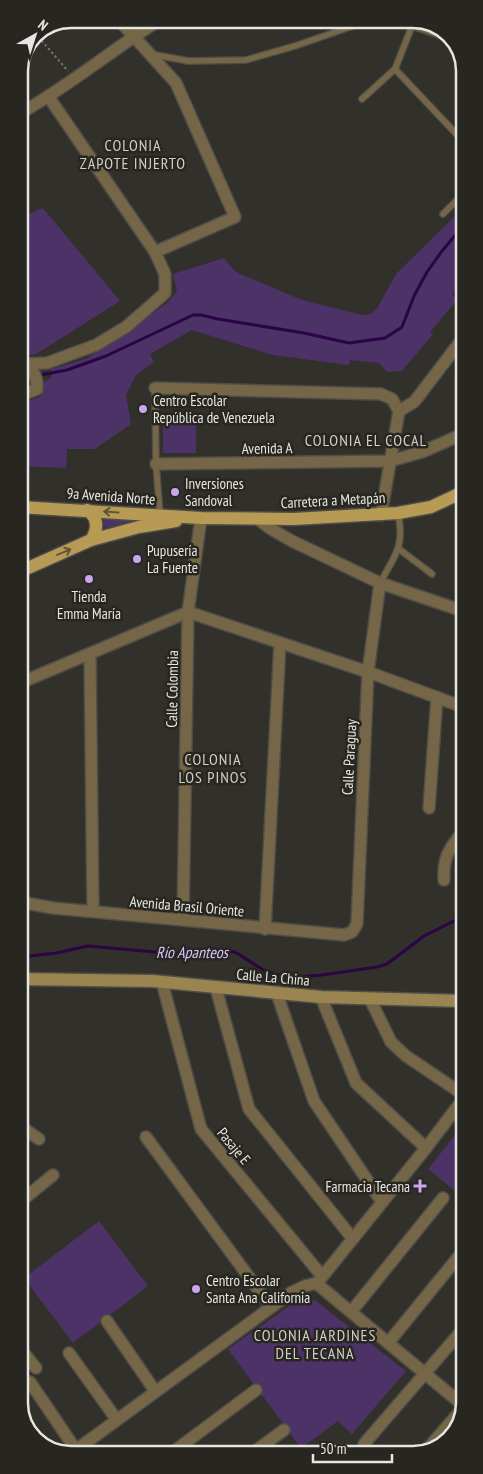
<svg xmlns="http://www.w3.org/2000/svg" width="483" height="1474" viewBox="0 0 483 1474" font-family="'PT Sans Narrow',sans-serif">
  <style>
    .green { fill: #4d3268 }
    .lines { fill: none; stroke-linecap: round; stroke-linejoin: round }
    .stream { stroke: #2a0446; stroke-width: 3 }
    .lane-casing { stroke: #4f4d47; stroke-width: 8 }
    .street-casing { stroke: #4f4d47; stroke-width: 14 }
    .secondary-casing { stroke: #4f4d47; stroke-width: 15 }
    .primary-casing { stroke: #4f4d47; stroke-width: 15 }
    .path { stroke: #74726c; stroke-width: 2; stroke-dasharray: 2.5 2.5; stroke-linecap: butt }
    .lane { stroke: #746646; stroke-width: 5.5 }
    .street { stroke: #746646; stroke-width: 11 }
    .secondary { stroke: #9a844f; stroke-width: 12 }
    .primary { stroke: #b79b55; stroke-width: 12 }
    .oneway { stroke: #615535 }
    .poi-dot { fill: #c8a6ef; stroke: #282620; stroke-width: 2 }
    .labels { text-anchor: middle; dominant-baseline: central; stroke-width: 5; stroke-linejoin: round; paint-order: stroke }
    .poi-label { font-size: 15px; fill: #e8e6e2; stroke: #282620; text-anchor: start }
    .street-label { font-size: 15px; fill: #e8e6e2; stroke: #282620 }
    .neighbourhood-label { font-size: 16px; letter-spacing: 1px; fill: #d2cfc7; stroke: #282620 }
    .water-label { font-size: 16px; font-style: italic; fill: #dac0fb; stroke: #282620 }
    .rim { fill: none; stroke: #e8e6e2; stroke-width: 2.5 }
  </style>
  <rect width="100%" height="100%" fill="#32302a"/>
  <g class="green">
    <polygon points="43,208 120,301 36,354 31,355 19,352 19,218"/>
    <polygon points="463,208 463,281 452,294 457,300 430,332 433,334 402,371 387,372 379,363 350,360 349,365 273,355 192,330 150,354 154,362 136,375 126,395 131,424 95,449 67,449 66,468 19,466 19,403 40,397 41,385 52,376 51,369 86,359 167,303 177,291 173,274 224,258 233,269 238,273 302,300 363,315 370,314 376,310 397,273"/>
    <polygon points="163,424 196,425 196,453 163,453"/>
    <polygon points="103,518 129,520 130,522 105,528"/>
    <polygon points="464,1124 464,1198 428,1169"/>
    <polygon points="99,1221 148,1286 73,1343 24,1278"/>
    <polygon points="303,1298 316,1301 406,1371 352,1434 338,1421 301,1448 228,1349 295,1302"/>
  </g>
  <g class="lines">
    <g class="stream">
      <polyline points="19,379 67,370 106,356 193,315 201,315 218,319 304,333 349,343 385,338 402,327 414,296 427,272 442,251 463,226"/>
      <polyline points="20,957 56,953 88,946 177,954 225,951 235,952 265,971 274,974 296,977 322,975 377,967 387,964 424,936 464,916"/>
    </g>
    <g class="lane-casing">
      <g id="lane">
        <polyline points="381,19 412,26 395,69"/>
        <polyline points="412,26 451,39"/>
        <polyline points="151,54 188,61 246,60 295,46 373,19"/>
        <polyline points="362,99 395,69 463,141"/>
        <polyline points="443,214 463,194"/>
        <polyline points="155,388 156,464 160,515"/>
        <polyline points="399,549 432,574"/>
        <path d="M380,583c15,-28 25,-36 18,-70"/>
      </g>
    </g>
    <g class="street-casing">
      <g id="street">
        <polyline points="118,19 176,83 235,217 155,252"/>
        <path d="M19,114c50,-28 94,-65 142,-95"/>
        <polyline points="25,364 47,363 96,345 126,327 165,293 165,274 155,252 48,96"/>
        <polyline points="155,388 381,394 392,399 399,411"/>
        <path d="M19,396l18,-7c1,-12 -4,-20 -14,-26"/>
        <polyline points="399,411 414,402 418,397 463,338"/>
        <polyline points="156,464 390,461 422,452 463,434"/>
        <polyline points="381,515 399,411"/>
        <polyline points="259,520 271,529 292,541 380,583 463,611"/>
        <polyline points="90,654 93,911"/>
        <polyline points="20,683 188,612 368,672 463,707"/>
        <polyline points="429,808 437,697"/>
        <path d="M444,880c-1,-24 5,-31 20,-50"/>
        <polyline points="20,902 53,908 344,935 352,932 357,924 368,672 380,583"/>
        <polyline points="183,920 188,612 201,518"/>
        <polyline points="265,929 280,643"/>
        <polyline points="162,982 201,1129 322,1276"/>
        <polyline points="216,988 249,1109 353,1239"/>
        <polyline points="277,994 314,1101 382,1202"/>
        <polyline points="321,997 356,1083 426,1148"/>
        <polyline points="370,999 391,1042 406,1056 464,1095"/>
        <polyline points="20,1126 39,1139"/>
        <polyline points="146,1137 271,1307"/>
        <polyline points="20,1202 53,1175"/>
        <polyline points="318,1282 426,1148 464,1098"/>
        <polyline points="316,1283 464,1406"/>
        <polyline points="351,1312 443,1198"/>
        <polyline points="107,1321 155,1391"/>
        <polyline points="388,1343 464,1250"/>
        <polyline points="20,1348 36,1368"/>
        <polyline points="69,1353 117,1420"/>
        <polyline points="30,1382 76,1450"/>
        <polyline points="364,1444 464,1328"/>
        <polyline points="251,1454 284,1430"/>
        <polyline points="423,1454 463,1408"/>
        <polyline points="69,1455 292,1292 305,1286 316,1283"/>
        <polyline points="169,1455 256,1390"/>
      </g>
    </g>
    <g class="secondary-casing">
      <polyline id="secondary" points="20,979 153,981 321,997 464,1001"/>
    </g>
    <g class="primary-casing">
      <g id="primary">
        <polyline points="19,507 201,518 294,519 398,513 431,507 463,492"/>
        <path d="M87,510c12,8 11,19 4,30"/>
        <polyline points="19,572 91,540 139,527 176,521"/>
      </g>
    </g>
    <polyline class="path" points="35,33 68,71"/>
    <use href="#lane" class="lane"/>
    <use href="#street" class="street"/>
    <use href="#secondary" class="secondary"/>
    <use href="#primary" class="primary"/>
  </g>
  <defs><path id="oneway-shaft" d="M-6 0H5M1.5-3L5.5 0L1.5 3" fill="none" stroke-width="1.6" stroke-linecap="round" stroke-linejoin="round" transform="scale(1.25)"/></defs>
  <g class="oneway">
    <use href="#oneway-shaft" transform="translate(111 512) rotate(-176)"/>
    <use href="#oneway-shaft" transform="translate(64 552) rotate(-23)"/>
  </g>
  <g class="poi-dot">
    <circle cx="143" cy="409" r="5"/>
    <circle cx="175" cy="492" r="5"/>
    <circle cx="137" cy="559" r="5"/>
    <circle cx="89" cy="579" r="5"/>
    <path d="M417.5 1178.5h5v5h5v5h-5v5h-5v-5h-5v-5h5z"/>
    <circle cx="196" cy="1289" r="5"/>
  </g>
  <g class="labels">
    <g class="poi-label">
      <text x="153" y="400">Centro Escolar<tspan x="153" dy="17">República de Venezuela</tspan></text>
      <text x="185" y="483">Inversiones<tspan x="185" dy="17">Sandoval</tspan></text>
      <text x="147" y="550">Pupusería<tspan x="147" dy="17">La Fuente</tspan></text>
      <text x="89" y="596" text-anchor="middle">Tienda<tspan x="89" dy="17">Emma María</tspan></text>
      <text x="410" y="1186" text-anchor="end">Farmacia Tecana</text>
      <text x="206" y="1280">Centro Escolar<tspan x="206" dy="17">Santa Ana California</tspan></text>
    </g>
    <g class="street-label">
      <text transform="translate(267 448) rotate(-1)">Avenida A</text>
      <text transform="translate(111 496) rotate(4)">9a Avenida Norte</text>
      <text transform="translate(333 500) rotate(-3)">Carretera a Metapán</text>
      <text transform="translate(172 689) rotate(-89)">Calle Colombia</text>
      <text transform="translate(349 757) rotate(-87)">Calle Paraguay</text>
      <text transform="translate(187 906) rotate(5)">Avenida Brasil Oriente</text>
      <text transform="translate(273 977) rotate(5)">Calle La China</text>
      <text transform="translate(234 1146) rotate(50)">Pasaje E</text>
    </g>
    <g class="neighbourhood-label">
      <text x="133" y="145">COLONIA<tspan x="133" dy="18">ZAPOTE INJERTO</tspan></text>
      <text x="366" y="440">COLONIA EL COCAL</text>
      <text x="213" y="759">COLONIA<tspan x="213" dy="18">LOS PINOS</tspan></text>
      <text x="315" y="1335">COLONIA JARDINES<tspan x="315" dy="18">DEL TECANA</tspan></text>
    </g>
    <g class="water-label">
      <text x="192" y="952">Río Apanteos</text>
    </g>
  </g>
  <path d="M0 0H483V1474H0ZM71 28H413A43 43 0 0 1 456 71V1403A43 43 0 0 1 413 1446H71A43 43 0 0 1 28 1403V71A43 43 0 0 1 71 28Z" fill="#282620" fill-rule="evenodd"/>
  <path class="rim" d="M71 28H413A43 43 0 0 1 456 71V1403A43 43 0 0 1 413 1446H71A43 43 0 0 1 28 1403V71A43 43 0 0 1 71 28Z"/>
  <g transform="translate(35 35) rotate(39)" stroke="#282620" stroke-width="4" paint-order="stroke">
  <path d="M0-4L9 19L0 12L-9 19Z" fill="#e8e6e2"/>
  <text y="-8" font-size="14" font-weight="bold" text-anchor="middle" fill="#e8e6e2">N</text>
  </g>
  <path d="M313 1454v8h79v-8" fill="none" stroke="#e8e6e2" stroke-width="2.5"/>
  <text x="320" y="1454" font-size="15" fill="#e8e6e2" stroke="#282620" stroke-width="4" paint-order="stroke">50 m</text>
</svg>
